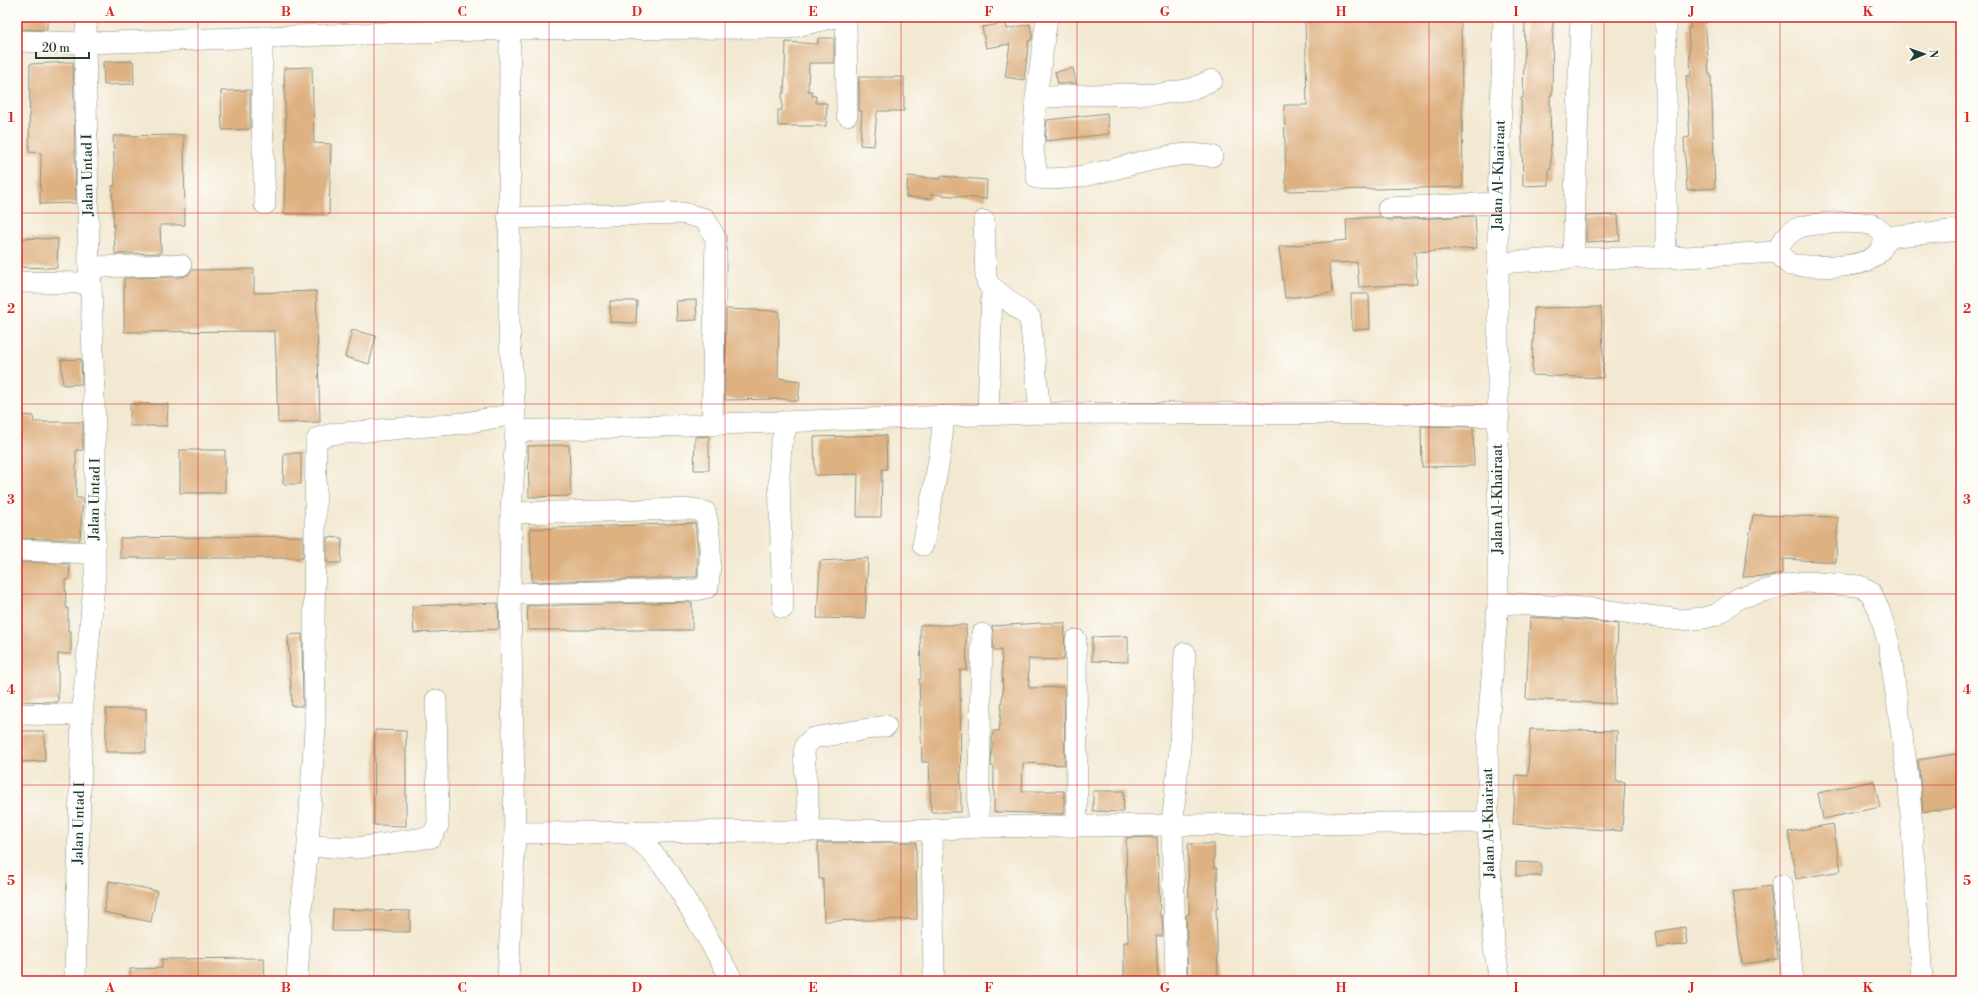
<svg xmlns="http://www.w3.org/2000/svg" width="1978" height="998" viewBox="0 0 1978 998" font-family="'Libre Bodoni',serif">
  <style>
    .building { fill: #deb181 }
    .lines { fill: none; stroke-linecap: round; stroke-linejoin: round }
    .street-casing { stroke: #899282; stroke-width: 22 }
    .street { stroke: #fff; stroke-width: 21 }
    .grid { fill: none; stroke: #d62828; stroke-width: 1; stroke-opacity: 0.55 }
    .labels { text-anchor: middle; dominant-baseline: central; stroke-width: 3; stroke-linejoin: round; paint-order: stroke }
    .street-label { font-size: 14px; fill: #1f3d34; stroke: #fdfcf7 }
    .neatline { fill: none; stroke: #d62828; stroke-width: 1.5 }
    .grid-label { font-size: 13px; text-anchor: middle; font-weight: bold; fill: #d62828 }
  </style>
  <rect width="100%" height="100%" fill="#fdfcf7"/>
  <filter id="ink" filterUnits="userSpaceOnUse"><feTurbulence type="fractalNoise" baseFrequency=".025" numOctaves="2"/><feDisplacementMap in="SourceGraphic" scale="8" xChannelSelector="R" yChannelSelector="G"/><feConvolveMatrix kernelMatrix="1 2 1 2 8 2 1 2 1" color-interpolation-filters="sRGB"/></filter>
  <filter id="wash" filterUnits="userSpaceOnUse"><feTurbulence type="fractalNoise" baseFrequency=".012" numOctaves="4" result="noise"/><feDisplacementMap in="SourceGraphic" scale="16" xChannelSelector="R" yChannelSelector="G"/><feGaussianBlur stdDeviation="0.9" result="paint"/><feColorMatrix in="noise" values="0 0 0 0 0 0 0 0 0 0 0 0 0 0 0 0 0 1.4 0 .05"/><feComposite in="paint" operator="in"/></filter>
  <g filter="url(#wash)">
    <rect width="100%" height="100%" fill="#f3e8d1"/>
    <g id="blocks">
      <g class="building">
        <polygon points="17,17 47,17 47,30 17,29"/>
        <polygon points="1305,17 1461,17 1463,187 1286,191 1284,105 1307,105"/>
        <polygon points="1527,17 1553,17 1552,95 1550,95 1551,169 1549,169 1549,185 1523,186 1521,98 1523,98 1525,23 1527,23"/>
        <polygon points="1690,17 1705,17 1709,75 1711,74 1715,188 1687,190 1684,138 1690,137 1686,76 1691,75 1688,28 1691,28"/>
        <polygon points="1006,23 1007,29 1030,24 1032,36 1032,40 1029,40 1024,80 1005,77 1010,44 986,48 982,27"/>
        <polygon points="818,38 834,38 834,63 809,63 808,91 812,91 812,96 816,96 816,103 827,103 826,126 778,126 778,110 782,110 782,93 784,93 786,42 818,44"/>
        <polygon points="133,61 134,84 104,85 103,62"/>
        <polygon points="73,62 76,203 40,204 41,153 29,152 30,64"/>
        <polygon points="312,67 314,143 331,144 329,215 284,214 286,129 284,68"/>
        <polygon points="1073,68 1076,83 1058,84 1055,72"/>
        <polygon points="859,77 904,77 904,111 877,111 874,146 860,145 862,111 859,111"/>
        <polygon points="250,90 250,129 222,130 221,91"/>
        <polygon points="1107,113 1109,134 1045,141 1047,120"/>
        <polygon points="184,135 185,225 160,225 161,253 115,254 112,186 115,186 113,136"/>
        <polygon points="908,176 941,179 941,176 987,180 986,199 931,194 931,199 906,197"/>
        <polygon points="1618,215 1620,240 1586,242 1586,216"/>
        <polygon points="1475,216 1477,248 1415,252 1417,284 1359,287 1357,262 1329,263 1333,293 1285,298 1279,247 1347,240 1346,219 1381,217 1389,220"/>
        <polygon points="17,238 58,239 57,268 17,267"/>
        <polygon points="254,269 254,293 316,291 320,422 278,423 275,331 124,332 124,278 181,277 188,275 192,270"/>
        <polygon points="1351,294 1369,294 1370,329 1352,330"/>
        <polygon points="696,300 697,320 677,321 676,301"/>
        <polygon points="610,301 637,301 636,323 610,322"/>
        <polygon points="1601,307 1603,350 1603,378 1532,375 1534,308"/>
        <polygon points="726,309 779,311 778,378 800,381 798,401 782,399 725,400"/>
        <polygon points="352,330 376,336 369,364 345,357"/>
        <polygon points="81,359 82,384 63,385 61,360"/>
        <polygon points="130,404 168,404 167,426 130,426"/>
        <polygon points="17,414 34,416 33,422 83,422 83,450 76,450 76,498 83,498 80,540 17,538"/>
        <polygon points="1421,426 1473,427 1474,466 1422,467"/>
        <polygon points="886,435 887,469 882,469 881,517 857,517 858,474 815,475 814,437"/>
        <polygon points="709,436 709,470 694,470 695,437"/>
        <polygon points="569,445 571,496 529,497 528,446"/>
        <rect x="180" y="450" width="45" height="43"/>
        <polygon points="284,453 301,453 301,484 283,484"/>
        <polygon points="1753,515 1838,517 1836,562 1783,559 1782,573 1772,576 1743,577"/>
        <polygon points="695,523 698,550 697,577 532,582 530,529"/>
        <polygon points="298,536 303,536 303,558 120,558 120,538"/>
        <polygon points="327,537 342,538 341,563 327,563"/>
        <polygon points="868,558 865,619 817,618 820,561"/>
        <polygon points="17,562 70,564 69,580 65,580 66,608 68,608 68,631 71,631 71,654 58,654 58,702 17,701"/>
        <polygon points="692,602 692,630 528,630 527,606"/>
        <polygon points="498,603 499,629 414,633 412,606"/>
        <polygon points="1530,617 1584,620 1618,624 1615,704 1526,699"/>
        <polygon points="1041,623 1065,623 1064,660 1028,659 1029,688 1064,687 1065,765 1023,763 1022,791 1064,791 1064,814 994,812 994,766 991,766 993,731 999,731 1003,690 1001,650 994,650 992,626"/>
        <polygon points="920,625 966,625 967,670 960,670 961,812 931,812 929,762 922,762 919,679 921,679"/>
        <polygon points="302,634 303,706 292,706 288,635"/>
        <polygon points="1128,636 1128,662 1092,661 1092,637"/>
        <rect x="106" y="709" width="40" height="43"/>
        <polygon points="1530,729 1617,731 1616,781 1625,782 1622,831 1513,824 1516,775 1528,776"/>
        <polygon points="375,730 406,731 406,826 374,825"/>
        <polygon points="20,731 44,731 45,761 20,762"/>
        <polygon points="1961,753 1961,807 1923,812 1918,760"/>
        <polygon points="1874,781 1880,807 1823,819 1818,793"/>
        <polygon points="1093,791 1124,791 1123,812 1093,811"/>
        <polygon points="1833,824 1841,871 1796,879 1788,832"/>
        <polygon points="1157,837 1160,916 1162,916 1163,936 1156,936 1158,981 1124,981 1124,942 1128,942 1126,838"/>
        <polygon points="916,842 917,919 824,921 823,879 819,879 818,843"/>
        <polygon points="1188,844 1214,844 1214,868 1217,868 1218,908 1216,908 1218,981 1188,981 1186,915 1189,914"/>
        <polygon points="1516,862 1541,863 1541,876 1516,876"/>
        <polygon points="109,881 157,891 151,922 104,912"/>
        <polygon points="1770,886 1778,959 1742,964 1732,892"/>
        <polygon points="333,909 410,911 410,932 332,931"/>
        <polygon points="1685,927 1687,944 1657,948 1655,932"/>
        <polygon points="264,958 265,981 130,981 130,969 162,968 162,959"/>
      </g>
    </g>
  </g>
  <g filter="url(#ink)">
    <use href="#blocks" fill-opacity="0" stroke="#899282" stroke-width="1"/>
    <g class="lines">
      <g class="street-casing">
        <g id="street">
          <polyline points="846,17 847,115"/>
          <path d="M1047,17l-11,81 -3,50 4,30c47,5 94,-17 141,-23 11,-2 23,0 34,1"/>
          <polyline points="262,37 262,120 265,204"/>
          <polyline points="17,41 85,43 510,29 789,28 834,17"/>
          <polyline points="1036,98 1080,95 1160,94 1192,89 1212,80"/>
          <polyline points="1388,208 1498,203"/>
          <polyline points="508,218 682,213 705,219 716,239 712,425"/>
          <polyline points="984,221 986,278 988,284 1030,318 1040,413"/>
          <path d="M1777,252l13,13c25,1 74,7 90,-14 3,-3 4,-10 5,-14"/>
          <polyline points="1573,258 1581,17"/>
          <polyline points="1666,258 1666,17"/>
          <path d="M1499,263l74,-5h93l111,-6c4,-10 9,-18 19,-23 12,-6 67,-10 79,-3 4,2 7,7 10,11l76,-7"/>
          <polyline points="89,267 181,265"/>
          <polyline points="17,282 91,283"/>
          <polyline points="988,415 992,289"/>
          <polyline points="516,431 1040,413 1401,414 1499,416"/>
          <polyline points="923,545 939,460 944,417"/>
          <polyline points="17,550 94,553"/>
          <path d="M510,594l186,-4 12,-3c3,-23 3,-52 -3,-75l-12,-3 -182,4"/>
          <polyline points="1498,603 1585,608 1681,620 1703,618 1716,615 1739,598 1789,584 1806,582 1859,586 1870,591 1879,610 1889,644 1909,785 1922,981"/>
          <polyline points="783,608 779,476 781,444 788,422"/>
          <polyline points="1076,640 1077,826"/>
          <polyline points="17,714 82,715"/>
          <polyline points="978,827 982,634"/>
          <polyline points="810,830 804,752 806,745 813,738 886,726"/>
          <polyline points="932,830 934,981"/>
          <polyline points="629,832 650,850 670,874 733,981"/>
          <polyline points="515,833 932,830 978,827 1488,822"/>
          <polyline points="308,846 358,848 431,837 438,825 436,700"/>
          <polyline points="1782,885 1793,981"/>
          <path id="s1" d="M75,981l7,-266 13,-141v-139l-4,-152 -2,-16 -4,-224 2,-26"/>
          <polyline points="297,981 301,913 308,846 315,727 314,621 316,443 318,438 332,434 465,423 514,414"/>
          <polyline points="508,981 515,833 510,594 511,513 516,431 509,326 510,29"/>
          <polyline points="1176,981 1172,826 1180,746 1185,653"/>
          <path id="s2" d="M1500,981l-6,-34 -6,-125v-96l10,-123v-400l6,-186"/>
        </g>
      </g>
      <use href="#street" class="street"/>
    </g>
  </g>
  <path class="grid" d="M198,17v964M374,17v964M549,17v964M725,17v964M901,17v964M1077,17v964M1253,17v964M1429,17v964M1604,17v964M1780,17v964M17,213h1944M17,404h1944M17,594h1944M17,785h1944"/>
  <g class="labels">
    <g class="street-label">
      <text transform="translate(88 175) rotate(-91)">Jalan Untad I</text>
      <text stroke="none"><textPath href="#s2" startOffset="807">Jalan Al-Khairaat</textPath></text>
      <text transform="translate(95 499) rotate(-89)">Jalan Untad I</text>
      <text transform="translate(1498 499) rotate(-90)">Jalan Al-Khairaat</text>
      <text stroke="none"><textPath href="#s1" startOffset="158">Jalan Untad I</textPath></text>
      <text transform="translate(1489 823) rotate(-91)">Jalan Al-Khairaat</text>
    </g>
  </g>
  <rect width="1978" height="998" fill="none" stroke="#fdfcf7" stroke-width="44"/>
  <g transform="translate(1924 54) rotate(88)" stroke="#fdfcf7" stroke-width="3" paint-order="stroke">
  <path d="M0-3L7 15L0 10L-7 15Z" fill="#1f3d34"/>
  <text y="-6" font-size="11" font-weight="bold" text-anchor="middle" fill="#1f3d34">N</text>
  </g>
  <path d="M36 52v6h53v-6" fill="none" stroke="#1f3d34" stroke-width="2"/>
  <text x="42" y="52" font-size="12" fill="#1f3d34" stroke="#fdfcf7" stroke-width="3" paint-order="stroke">20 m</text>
  <rect x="22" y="22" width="1934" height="954" class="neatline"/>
  <g class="grid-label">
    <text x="110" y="16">A</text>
    <text x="286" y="16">B</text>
    <text x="462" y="16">C</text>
    <text x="637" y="16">D</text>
    <text x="813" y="16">E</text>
    <text x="989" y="16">F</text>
    <text x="1165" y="16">G</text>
    <text x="1341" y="16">H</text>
    <text x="1516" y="16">I</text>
    <text x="1692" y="16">J</text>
    <text x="1868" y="16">K</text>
    <text x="11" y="122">1</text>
    <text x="1967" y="122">1</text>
    <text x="11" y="313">2</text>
    <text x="1967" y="313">2</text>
    <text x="11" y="504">3</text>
    <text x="1967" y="504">3</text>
    <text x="11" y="694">4</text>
    <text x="1967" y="694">4</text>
    <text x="11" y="885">5</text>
    <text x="1967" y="885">5</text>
    <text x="110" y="992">A</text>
    <text x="286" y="992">B</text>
    <text x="462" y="992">C</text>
    <text x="637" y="992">D</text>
    <text x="813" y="992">E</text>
    <text x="989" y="992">F</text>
    <text x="1165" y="992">G</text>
    <text x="1341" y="992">H</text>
    <text x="1516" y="992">I</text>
    <text x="1692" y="992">J</text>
    <text x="1868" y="992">K</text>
  </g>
</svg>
